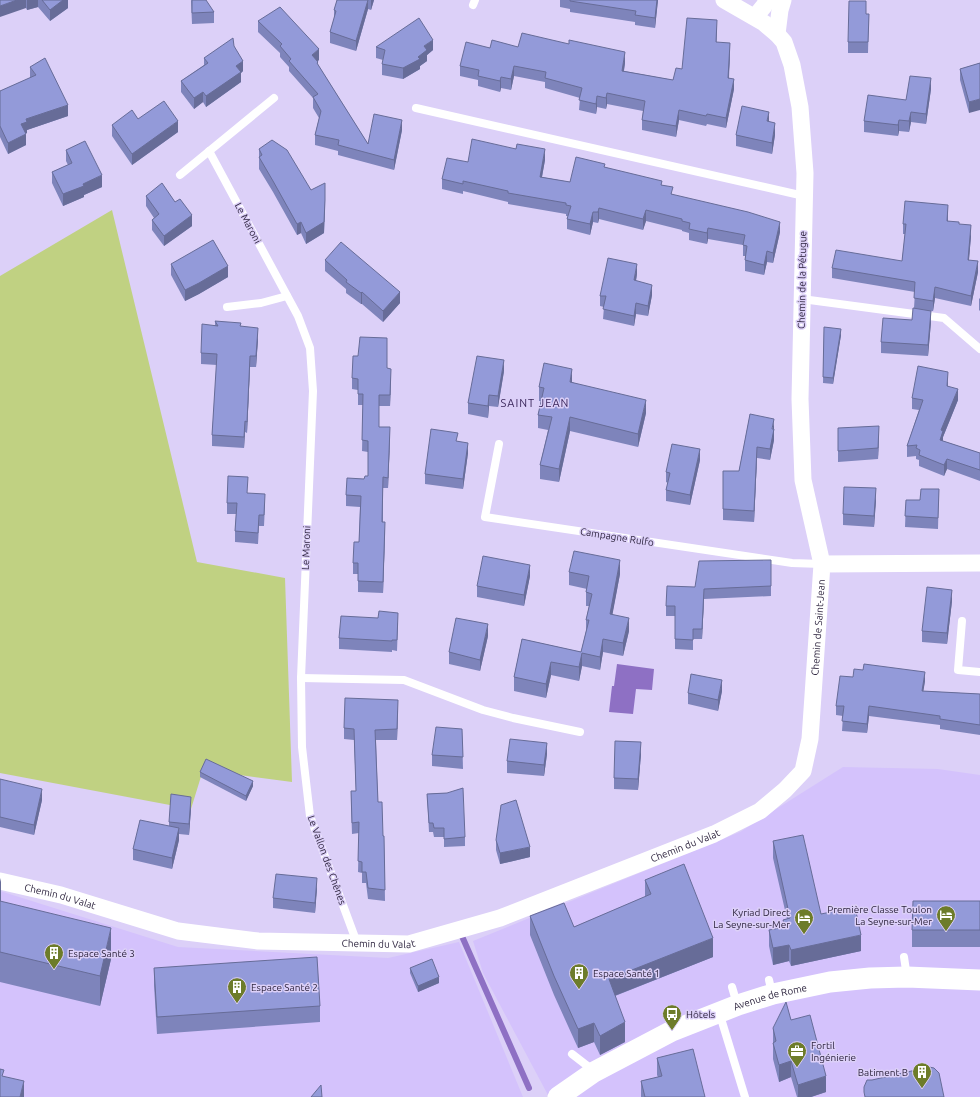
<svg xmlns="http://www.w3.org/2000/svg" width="980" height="1097" viewBox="0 0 980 1097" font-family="Ubuntu,sans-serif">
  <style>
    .built { fill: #d4c2fc }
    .green { fill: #c0d182 }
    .water { fill: #8e70c4 }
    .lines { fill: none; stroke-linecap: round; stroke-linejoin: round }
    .stream { stroke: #8e70c4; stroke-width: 6 }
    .service { stroke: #fff; stroke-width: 8 }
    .minor { stroke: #fff; stroke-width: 17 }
    .tertiary { stroke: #fff; stroke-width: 21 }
    .wall { fill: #7e84bb }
    .shaded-wall { fill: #676c98 }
    .building { fill: #939ad9; stroke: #676c98 }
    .labels { text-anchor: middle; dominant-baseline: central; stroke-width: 3; stroke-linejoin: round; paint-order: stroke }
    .street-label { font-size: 10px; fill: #2e253f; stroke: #dcd0f8 }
    .poi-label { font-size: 10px; fill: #2e253f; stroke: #dcd0f8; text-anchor: start }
    .neighbourhood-label { font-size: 11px; letter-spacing: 1px; fill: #382459; stroke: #dcd0f8 }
  </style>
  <rect width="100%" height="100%" fill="#dcd0f8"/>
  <g class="built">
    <polygon points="843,767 938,769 980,775 980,1097 549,1097 483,973 473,941 740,832"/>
    <polygon points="0,891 178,947 388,958 459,942 523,1097 0,1097"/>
  </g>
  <polygon class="green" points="112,210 197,562 285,578 292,782 203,770 191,809 0,773 0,276"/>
  <polygon class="water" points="617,664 654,669 652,690 636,689 633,714 609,712 612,686 614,686"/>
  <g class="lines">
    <polyline class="stream" points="461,934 529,1088"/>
    <g class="service">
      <polyline points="473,5 475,0"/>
      <polyline points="416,108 804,196"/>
      <polyline points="209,151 298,316 310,348 313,391 301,678 302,747 310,816 357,943"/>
      <polyline points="180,175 274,98"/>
      <polyline points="802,299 944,318 980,349"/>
      <polyline points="227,307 261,303 287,296"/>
      <polyline points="499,444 485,517 792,563 822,564"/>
      <polyline points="962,621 958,670 980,672"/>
      <polyline points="301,678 404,680 483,710 513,718 580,732"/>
      <polyline points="904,957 907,977"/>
      <polyline points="769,980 772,993"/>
      <polyline points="732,987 737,1004"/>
      <polyline points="719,1012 745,1097"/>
      <polyline points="572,1054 594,1071"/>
    </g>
    <g class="minor">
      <polyline points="724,0 764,23 777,34 784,42 792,65 800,107 805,173 800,399 803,480 822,564"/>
      <polyline points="755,17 764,6 767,0"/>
      <polyline points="777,34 780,10 783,0"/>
      <path id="s1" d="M0,881l61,14 117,36 80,10 151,3 91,-26 214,-84 46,-23 25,-21 18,-19 7,-32 12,-175 158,-1"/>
    </g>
    <path class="tertiary" id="s2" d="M558,1097l36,-25 78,-41 66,-26 35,-11 57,-12 40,-4 37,-1 73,3"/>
  </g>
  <g class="wall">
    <polygon points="0,0 68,0 68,8 50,21 38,7 27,10 26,8"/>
    <polygon points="191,0 214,12 214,23 192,24"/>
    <polygon points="337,0 374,0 371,10 368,9 356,51 330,43 330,32 334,19 334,10"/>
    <polygon points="560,0 658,0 655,28 635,25 635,22 570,12 570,9 560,7"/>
    <polygon points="866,14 869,14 868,53 848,53 848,42"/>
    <polygon points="258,21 319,60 317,61 318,65 368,144 402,130 394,170 338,155 338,151 315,145 315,135 319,118 313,108 313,98 289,71 289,67 280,57 280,53 258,32"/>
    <polygon points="717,31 716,42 730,54 729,78 734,89 726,128 707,124 706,126 679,120 676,137 642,130 642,120 643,111 607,104 606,109 597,107 596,114 579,110 580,98 545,88 545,82 514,76 511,90 501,88 500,92 478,86 478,80 460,76 460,66 490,48 518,47 625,63 624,71 673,80 682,69"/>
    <polygon points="234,46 243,71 241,73 241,82 206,107 203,102 194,109 181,92 181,81 204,65 204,58"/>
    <polygon points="376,47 433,50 427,55 427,61 420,66 420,69 403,79 382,75 382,64 383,60 376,58"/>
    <polygon points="980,63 969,113 960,80 960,69"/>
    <polygon points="30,67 68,116 27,130 27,133 25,133 26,145 8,154 0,137 0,91 30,78"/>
    <polygon points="931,89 926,124 911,122 909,132 899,131 898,136 864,132 864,121"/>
    <polygon points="138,119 178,132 132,165 112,136 112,125"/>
    <polygon points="736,135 775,135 772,154 736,146"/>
    <polygon points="259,149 311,190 325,211 324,233 306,244 301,233 297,235 273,192 259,169"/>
    <polygon points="516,149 545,160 542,177 570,182 605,167 662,185 673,195 780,232 773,263 767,262 764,275 745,271 745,256 743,256 743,245 708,239 707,244 689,240 689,233 682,231 682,230 646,221 643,230 599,219 598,223 593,222 590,235 567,229 567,219 568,216 566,216 566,214 508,204 508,202 463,191 463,194 442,189 442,179 468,162"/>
    <polygon points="66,150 102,187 84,195 84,197 63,206 52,183 52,172 68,165 66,161"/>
    <polygon points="146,196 175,202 192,226 164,246 152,230 152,220 154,218 146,206"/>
    <polygon points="948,215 948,221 959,224 971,236 969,260 978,272 971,306 935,298 933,311 931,311 931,322 928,356 881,353 881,342 912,320 914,308 915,292 832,278 832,268 902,261 905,234 903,234 903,224"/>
    <polygon points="325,260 400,303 383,322 362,304 361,304 346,293 346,289 325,271"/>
    <polygon points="171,264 228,277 199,294 185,301 171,275"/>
    <polygon points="637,274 636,281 652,295 648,316 636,314 634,326 603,319 604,307 600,306 600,296"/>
    <polygon points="980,298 980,311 979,310 979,299"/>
    <polygon points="215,321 241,326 258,339 256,367 250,367 247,433 245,432 244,448 212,446 212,435 217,365 201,364 201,353 215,325"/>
    <polygon points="824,327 841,335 833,384 823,383"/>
    <polygon points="387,369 391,380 390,406 379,406 379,427 390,438 388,488 383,488 383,522 385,533 383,593 358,592 358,574 353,574 353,563 359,542 360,507 346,506 346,495 368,476 368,452 362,451 363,405 358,405 358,390 352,389 352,378"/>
    <polygon points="504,371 498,407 489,406 488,418 468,414 468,403"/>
    <polygon points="572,382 646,413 638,447 570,431 559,482 540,479 540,465 548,430 538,428 538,415 541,401 539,401 539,387"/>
    <polygon points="948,382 948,386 958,400 943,437 943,441 980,453 980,481 947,469 944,476 919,466 919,460 916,459 916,456 907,457 907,446 919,410 912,409 912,398"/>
    <polygon points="750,414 774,430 774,440 770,460 757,458 754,522 723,520 723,471 739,471"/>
    <polygon points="838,428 879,437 878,459 838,462"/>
    <polygon points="458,441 468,453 463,489 425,484 425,474"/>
    <polygon points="700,460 690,505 666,501 666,490 668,483 666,482 666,472"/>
    <polygon points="939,489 938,529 905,527 906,500 920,500"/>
    <polygon points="248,493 265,505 264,526 259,526 258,544 235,542 235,531 236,514 227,514 227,503"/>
    <polygon points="876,500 874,527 843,525 843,514"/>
    <polygon points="771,560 771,596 704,599 702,639 693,639 693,650 675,649 675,616 666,616 666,606 695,587"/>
    <polygon points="569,572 620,574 612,615 629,631 623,656 603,652 600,670 582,666 579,681 551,675 546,698 514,691 514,677 522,639 581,652 586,631 586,620 589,606 586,606 586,592 587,589 569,585"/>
    <polygon points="530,576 524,606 477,597 477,586"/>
    <polygon points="952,601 947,644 922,642 922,631"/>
    <polygon points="378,618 398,623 397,651 392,650 392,652 339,649 339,638"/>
    <polygon points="488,636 480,671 449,664 449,652"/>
    <polygon points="853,677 925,681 923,691 980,694 980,735 940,729 940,725 869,716 867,733 842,731 843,716 836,715 836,706"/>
    <polygon points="722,691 718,711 688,704 688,693"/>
    <polygon points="398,711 397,740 376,740 378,802 383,836 384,836 385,901 368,899 366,883 362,883 362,873 358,872 359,833 352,834 351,802 351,791 356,791 354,740 344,739 344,728"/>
    <polygon points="462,729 463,769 432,766 432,755"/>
    <polygon points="547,754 544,776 507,773 507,761"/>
    <polygon points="641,754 638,790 614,789 614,778"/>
    <polygon points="200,772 253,786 246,801 200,777"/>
    <polygon points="0,779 42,800 34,835 0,827"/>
    <polygon points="447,793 465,837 465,846 444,847 444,837 434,837 433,832 429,832 427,794"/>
    <polygon points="191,809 189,835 179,834 179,840 172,869 133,860 133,849 169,826 169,822"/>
    <polygon points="496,840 530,857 500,864 496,850"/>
    <polygon points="773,841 821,914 861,951 791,966 789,961 773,965 769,946 769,930 783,927 783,920 787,919 773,858"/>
    <polygon points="0,878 1,902 111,959 100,1006 0,982"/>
    <polygon points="645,880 713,957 615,996 625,1042 600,1055 594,1042 578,1048 554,995 530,935 530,916 574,927 645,897"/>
    <polygon points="317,888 315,913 273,908 273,898"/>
    <polygon points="980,901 980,947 912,947 912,930"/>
    <polygon points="154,968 320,1006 320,1022 157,1034 154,985"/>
    <polygon points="410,968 439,983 418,992 410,973"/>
    <polygon points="773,1028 826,1092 811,1097 797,1097 791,1077 779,1082 773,1059"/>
    <polygon points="657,1058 705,1097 641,1097 641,1081 658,1077 657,1075"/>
  </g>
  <g class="shaded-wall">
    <polygon points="17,0 26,0 26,8 0,17 0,6"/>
    <polygon points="27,0 38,0 38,7 27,10"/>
    <polygon points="63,0 68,0 68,8 50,21 50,10"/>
    <polygon points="368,0 368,9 356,51 356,41"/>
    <polygon points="371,0 374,0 371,10"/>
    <polygon points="657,0 658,0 655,28 655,18"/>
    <polygon points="717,20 717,31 716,52 716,42"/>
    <polygon points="433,40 433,50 427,55 427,61 420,66 420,69 403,79 403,68 418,57 424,46"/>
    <polygon points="730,43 730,54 728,88 728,78"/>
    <polygon points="319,49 319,60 312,66 312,55"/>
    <polygon points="625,52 625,63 622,81 622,71"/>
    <polygon points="243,61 243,71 241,73 241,82 206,107 206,96 236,66"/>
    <polygon points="514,66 514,76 511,90 511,79"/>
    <polygon points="501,77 501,88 500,92 500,81"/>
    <polygon points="931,78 931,89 926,124 926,114"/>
    <polygon points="734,79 734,89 726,128 726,118"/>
    <polygon points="203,92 203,102 194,109 194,98"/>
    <polygon points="607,93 607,104 606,109 606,98"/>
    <polygon points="597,96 597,107 596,114 596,104"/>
    <polygon points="980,99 980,110 969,113 969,102"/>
    <polygon points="68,105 68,116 27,130 27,133 21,135 21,124 26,119"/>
    <polygon points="679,110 679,120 676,137 676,126"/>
    <polygon points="769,112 769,123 767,121"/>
    <polygon points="911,112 911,122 909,132 909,121"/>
    <polygon points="402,120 402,130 394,170 394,160"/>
    <polygon points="899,120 899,131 898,136 898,125"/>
    <polygon points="178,121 178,132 132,165 132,154"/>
    <polygon points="775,123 775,135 772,154 772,143"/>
    <polygon points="26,134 26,145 8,154 8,143"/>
    <polygon points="545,149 545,160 540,187 540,177"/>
    <polygon points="102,175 102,187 84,195 84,197 63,206 63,194 83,184"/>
    <polygon points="325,200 324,233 306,244 306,233"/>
    <polygon points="948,205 948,215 947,232 947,221"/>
    <polygon points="599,208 599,219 598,223 598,212"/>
    <polygon points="646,210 646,221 643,230 643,219"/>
    <polygon points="593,212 593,222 590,235 590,224"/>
    <polygon points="192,215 192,226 164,246 164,236"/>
    <polygon points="301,222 301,233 297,235 297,224"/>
    <polygon points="780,222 780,232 773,263 773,253"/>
    <polygon points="971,225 971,236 968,270 968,260"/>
    <polygon points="708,228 708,239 707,244 707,233"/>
    <polygon points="767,251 767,262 764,275 764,265"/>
    <polygon points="978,261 978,272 971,306 971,296"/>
    <polygon points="637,264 637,274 634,291 634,280"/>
    <polygon points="228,266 228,277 199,294 185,301 185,290"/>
    <polygon points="652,285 652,295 648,316 648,306"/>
    <polygon points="935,287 935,298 933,311 933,301"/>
    <polygon points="362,292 362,304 361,304 361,293"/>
    <polygon points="400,292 400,303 383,322 383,311"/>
    <polygon points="636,303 636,314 634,326 634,316"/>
    <polygon points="931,311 931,322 928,356 928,345"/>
    <polygon points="258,328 258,339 256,367 256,356"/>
    <polygon points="841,329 841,335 833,384 833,378"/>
    <polygon points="250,356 250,367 247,433 247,422"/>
    <polygon points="504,360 504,371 498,407 498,396"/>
    <polygon points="391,369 391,380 390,406 390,395"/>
    <polygon points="572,369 572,383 570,382"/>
    <polygon points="948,372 948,382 947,396 947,386"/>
    <polygon points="958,389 958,400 943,437 943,442 940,440 941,430"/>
    <polygon points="489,395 489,406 488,418 488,406"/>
    <polygon points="646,400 646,413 638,447 638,434"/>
    <polygon points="570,417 570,431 559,482 559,469"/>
    <polygon points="774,419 774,440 770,460 770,449"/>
    <polygon points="245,421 245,432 244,448 244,437"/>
    <polygon points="879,426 879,437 878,459 878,448"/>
    <polygon points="390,427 390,438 388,488 388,478"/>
    <polygon points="468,443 468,453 463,489 463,479"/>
    <polygon points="757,447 757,458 754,522 754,511"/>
    <polygon points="700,449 700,460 690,505 690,495"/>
    <polygon points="947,459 947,469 944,476 944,465"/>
    <polygon points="876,488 876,500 874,527 874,516"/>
    <polygon points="385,522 385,533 383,593 383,582"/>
    <polygon points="620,560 620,574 610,628 610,614"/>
    <polygon points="530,565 530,576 524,606 524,595"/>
    <polygon points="704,589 704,599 702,639 702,629"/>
    <polygon points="952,590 952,601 947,644 947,633"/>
    <polygon points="629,618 629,631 623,656 623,643"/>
    <polygon points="488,624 488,636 480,671 480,660"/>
    <polygon points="603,639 603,652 600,670 600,657"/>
    <polygon points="582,653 582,666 579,681 579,667"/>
    <polygon points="551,662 551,675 546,698 546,684"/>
    <polygon points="925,672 925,681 922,700 922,691"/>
    <polygon points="722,680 722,691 718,711 718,700"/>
    <polygon points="398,700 398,711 397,740 397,729"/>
    <polygon points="869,706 869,716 867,733 867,724"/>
    <polygon points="641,742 641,754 638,790 638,779"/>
    <polygon points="547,743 547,754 544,776 544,765"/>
    <polygon points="253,781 253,786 246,801 246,796"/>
    <polygon points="42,789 42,800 34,835 34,825"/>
    <polygon points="191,797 191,809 189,835 189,824"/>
    <polygon points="179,828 179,840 172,869 172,858"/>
    <polygon points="530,847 530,857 500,864 500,853"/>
    <polygon points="1,878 1,908 0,912 0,882"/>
    <polygon points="317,878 317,888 315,913 315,903"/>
    <polygon points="111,928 111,959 100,1006 100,976"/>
    <polygon points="861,935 861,951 791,966 791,950"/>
    <polygon points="713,938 713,957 609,998 609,979"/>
    <polygon points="789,945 789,961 773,965 773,948"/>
    <polygon points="439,977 439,983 418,992 418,986"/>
    <polygon points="625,1022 625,1042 600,1055 600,1036"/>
    <polygon points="594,1023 594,1042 578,1048 578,1029"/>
    <polygon points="791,1061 791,1077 779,1082 779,1065"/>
    <polygon points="826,1076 826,1092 811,1097 798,1097 798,1085"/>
    <polygon points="24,1081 24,1097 20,1097"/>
  </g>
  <g class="building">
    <polygon points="0,0 17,0 0,6"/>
    <polygon points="42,0 63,0 50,10"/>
    <polygon points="192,0 206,0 214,12 192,13"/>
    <polygon points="337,0 368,0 356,41 330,32 336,11 334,10"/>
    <polygon points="570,0 657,0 655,18 635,15 636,11 570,1"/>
    <polygon points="849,1 866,1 866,14 869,14 868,42 848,42"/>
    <polygon points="280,7 319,49 312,55 318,62 317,63 368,144 374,114 402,120 394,160 338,145 339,140 315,135 321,111 313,97 318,94 289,61 291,59 280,46 282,44 258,21"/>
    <polygon points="419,18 433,40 424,46 427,50 418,57 420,59 403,68 382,64 385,50 376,47"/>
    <polygon points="687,18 717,20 716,42 730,43 728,78 734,79 726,118 707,114 706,116 679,110 676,126 642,120 645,101 607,93 606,98 597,96 596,104 579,100 582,88 545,78 546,72 514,66 511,79 501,77 500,81 478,76 479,70 460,66 466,42 490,48 492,40 518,47 522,33 569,44 569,40 625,52 622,71 673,80 676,68 682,69"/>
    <polygon points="233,38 234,46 243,61 236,66 241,72 206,96 203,92 194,98 181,81 208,63 204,58"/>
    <polygon points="45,58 68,105 26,119 27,122 21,124 26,134 8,143 0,126 0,91 36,75 30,67"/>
    <polygon points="980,63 980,99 969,102 960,69"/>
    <polygon points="910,76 931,78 926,114 911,112 909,121 899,120 898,125 864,121 868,95 906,100"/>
    <polygon points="164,101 178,121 132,154 112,125 132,110 138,119"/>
    <polygon points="742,106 769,112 767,121 775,123 772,143 736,135"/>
    <polygon points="472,139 516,149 517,144 545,149 540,177 570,182 576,157 605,164 604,167 662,181 661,185 673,187 671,194 748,212 780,222 773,253 767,251 764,265 745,260 747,246 743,245 745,235 708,228 707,233 689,229 690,223 682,221 682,219 646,210 643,219 599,208 598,212 593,212 590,224 567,219 571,206 566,205 566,203 508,193 508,191 463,181 463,184 442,179 447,158 468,162"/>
    <polygon points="272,140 287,150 311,190 325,183 325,200 324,222 306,233 301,222 297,224 273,181 259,157 262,155 259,149"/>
    <polygon points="85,141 102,175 83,184 84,186 63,194 52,172 72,163 66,150"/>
    <polygon points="162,183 175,202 180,199 192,215 164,236 152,220 159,214 146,196"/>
    <polygon points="905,201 948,205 947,221 959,222 959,224 971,225 968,260 978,261 971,296 935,287 933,301 914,298 915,282 832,268 836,250 902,261 906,224 903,224"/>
    <polygon points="213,240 228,266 199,283 185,290 171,264"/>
    <polygon points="341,242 400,292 383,311 362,292 361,293 346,282 347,280 325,260"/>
    <polygon points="608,258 637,264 634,280 652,285 648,306 636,303 634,316 603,309 606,296 600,296"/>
    <polygon points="913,308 931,311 928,345 881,342 883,318 912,320"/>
    <polygon points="215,321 241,323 240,326 258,328 256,356 250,356 247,422 245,421 244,437 212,435 217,354 201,353 202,324 218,326"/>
    <polygon points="824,327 841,329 833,378 823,377"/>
    <polygon points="360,337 387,338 387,368 391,369 390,395 379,395 379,427 390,427 388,478 383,477 382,522 385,522 383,582 358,581 358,563 353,563 354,542 359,542 361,496 346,495 347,478 364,479 365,476 368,476 368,441 362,440 363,394 358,394 358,379 352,378 353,356 358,356"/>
    <polygon points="477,356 504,360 498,396 489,395 488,406 468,403"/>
    <polygon points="544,363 572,369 570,382 646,400 638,434 570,417 559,469 540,465 552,417 538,415 544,388 539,387"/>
    <polygon points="918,366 948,372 947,386 958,389 941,430 943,431 940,440 980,453 980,470 947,459 944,465 919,455 920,450 916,448 917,445 907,446 923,400 912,398"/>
    <polygon points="750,414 774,419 772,429 774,429 770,449 757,447 754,511 723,509 723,471 739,471"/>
    <polygon points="879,426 878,448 838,451 838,428"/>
    <polygon points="431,429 458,433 456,441 468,443 463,479 425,474"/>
    <polygon points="672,444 700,449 690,495 666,490 670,473 666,472"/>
    <polygon points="228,476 248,477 247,493 265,494 264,515 259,515 258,533 235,531 237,503 227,503"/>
    <polygon points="844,487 876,488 874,516 843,514"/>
    <polygon points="921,489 939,489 938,518 905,516 906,500 920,500"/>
    <polygon points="574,551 620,560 610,614 629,618 623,643 603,639 600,657 582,653 579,667 551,662 546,684 514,677 522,639 581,652 589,620 586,620 592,594 586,592 589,576 569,572"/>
    <polygon points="483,556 530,565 524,595 477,586"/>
    <polygon points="771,560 771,586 704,589 702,629 693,629 693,640 675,639 675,606 666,606 667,586 695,587 699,561"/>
    <polygon points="927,587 952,590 947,633 922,631"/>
    <polygon points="379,611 398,613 397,640 392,640 392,641 339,638 341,616 378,618"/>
    <polygon points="456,618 488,624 480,660 449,652"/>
    <polygon points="864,664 925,672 922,691 980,694 980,725 940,719 940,716 869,706 867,724 842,721 844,706 836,706 840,676 853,677 854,669 863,670"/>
    <polygon points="691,674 722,680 718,700 688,693"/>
    <polygon points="345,698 398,700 397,729 375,730 378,802 382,802 383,836 384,836 385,890 368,888 366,872 362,872 362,862 358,861 359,822 352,823 351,791 356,791 354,729 344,728"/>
    <polygon points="436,727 462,729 463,757 432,755"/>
    <polygon points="510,739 547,743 544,765 507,761"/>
    <polygon points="615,741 641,742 638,779 614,778"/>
    <polygon points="206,759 253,781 246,796 200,772"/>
    <polygon points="0,779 42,789 34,825 0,817"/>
    <polygon points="463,788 465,837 444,839 444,828 434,828 433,823 429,823 427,794 447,793"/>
    <polygon points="171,794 191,797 189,824 169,822"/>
    <polygon points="516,800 530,847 500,853 496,840 501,805"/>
    <polygon points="140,820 179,828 172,858 133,849"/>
    <polygon points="803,835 821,914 855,907 861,935 791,950 789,945 773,948 769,930 785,927 783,920 790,918 773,841"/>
    <polygon points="684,864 713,938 609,979 625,1022 600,1036 594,1023 578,1029 554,976 530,916 564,903 574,927 651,894 645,880"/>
    <polygon points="276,874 317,878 315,903 273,898"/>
    <polygon points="0,901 111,928 100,976 0,952"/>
    <polygon points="913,901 980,901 980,930 912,930"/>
    <polygon points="317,957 320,1006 157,1017 154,968"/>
    <polygon points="432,959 439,977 418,986 410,968"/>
    <polygon points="786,1002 791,1020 810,1015 826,1076 798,1085 791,1061 779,1065 773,1043 776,1041 773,1028"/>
    <polygon points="693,1049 705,1097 645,1097 641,1081 662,1076 657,1058"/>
    <polygon points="929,1067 934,1068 939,1073 944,1097 865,1097 864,1092 864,1087 867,1080 872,1080"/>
    <polygon points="0,1069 4,1070 2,1076 24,1081 20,1097 0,1097"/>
    <polygon points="321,1085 322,1097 311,1097"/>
  </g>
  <defs>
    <g id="hotel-pin" transform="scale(1)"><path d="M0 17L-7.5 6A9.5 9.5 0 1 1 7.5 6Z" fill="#6d7c2a" stroke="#dcd0f8"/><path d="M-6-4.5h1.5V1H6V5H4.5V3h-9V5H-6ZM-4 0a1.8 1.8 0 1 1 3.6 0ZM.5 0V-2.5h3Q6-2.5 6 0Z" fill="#fff"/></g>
    <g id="building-pin" transform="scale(1)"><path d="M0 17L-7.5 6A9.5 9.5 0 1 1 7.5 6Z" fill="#6d7c2a" stroke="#dcd0f8"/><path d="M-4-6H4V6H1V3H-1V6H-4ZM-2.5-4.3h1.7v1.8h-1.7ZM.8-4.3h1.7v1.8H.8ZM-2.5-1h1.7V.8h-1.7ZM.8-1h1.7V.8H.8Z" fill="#fff"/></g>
    <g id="bus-pin" transform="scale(1)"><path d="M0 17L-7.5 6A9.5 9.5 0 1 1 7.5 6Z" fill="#6d7c2a" stroke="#dcd0f8"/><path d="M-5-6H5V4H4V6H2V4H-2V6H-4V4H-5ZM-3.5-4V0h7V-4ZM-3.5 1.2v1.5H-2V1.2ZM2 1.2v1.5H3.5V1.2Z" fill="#fff"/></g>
    <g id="office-pin" transform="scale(1)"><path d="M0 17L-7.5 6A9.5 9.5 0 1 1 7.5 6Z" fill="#6d7c2a" stroke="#dcd0f8"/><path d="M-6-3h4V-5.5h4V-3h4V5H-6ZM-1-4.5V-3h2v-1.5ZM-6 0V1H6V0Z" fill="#fff"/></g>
  </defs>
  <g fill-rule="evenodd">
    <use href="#hotel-pin" x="946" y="915"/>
    <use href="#hotel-pin" x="804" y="918"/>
    <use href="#building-pin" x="54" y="953"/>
    <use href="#building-pin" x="579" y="973"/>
    <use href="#building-pin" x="237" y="987"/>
    <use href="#bus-pin" x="672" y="1014"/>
    <use href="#office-pin" x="797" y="1051"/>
    <use href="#building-pin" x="922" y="1072"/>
  </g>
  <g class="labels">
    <g class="street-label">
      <text transform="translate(248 223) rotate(62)">Le Maroni</text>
      <text transform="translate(802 280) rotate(-89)">Chemin de la Pétugue</text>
      <text transform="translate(617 537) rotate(9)">Campagne Rulfo</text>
      <text transform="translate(306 548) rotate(-88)">Le Maroni</text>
      <text stroke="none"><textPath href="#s1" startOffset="996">Chemin de Saint-Jean</textPath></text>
      <text stroke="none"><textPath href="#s1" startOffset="710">Chemin du Valat</textPath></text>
      <text transform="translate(327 860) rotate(70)">Le Vallon des Chênes</text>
      <text stroke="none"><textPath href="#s1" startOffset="62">Chemin du Valat</textPath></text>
      <text stroke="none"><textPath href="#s1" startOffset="386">Chemin du Valat</textPath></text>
      <text stroke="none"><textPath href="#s2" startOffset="236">Avenue de Rome</textPath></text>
    </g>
    <g class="poi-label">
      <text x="932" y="909" text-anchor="end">Première Classe Toulon<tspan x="932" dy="12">La Seyne-sur-Mer</tspan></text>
      <text x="790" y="912" text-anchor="end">Kyriad Direct<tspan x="790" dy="12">La Seyne-sur-Mer</tspan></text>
      <text x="68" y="953">Espace Santé 3</text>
      <text x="593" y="973">Espace Santé 1</text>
      <text x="251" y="987">Espace Santé 2</text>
      <text x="686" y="1014">Hôtels</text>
      <text x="811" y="1045">Fortil<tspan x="811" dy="12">Ingénierie</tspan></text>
      <text x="908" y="1072" text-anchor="end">Batiment B</text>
    </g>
    <g class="neighbourhood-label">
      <text x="535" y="403">SAINT JEAN</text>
    </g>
  </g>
</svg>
